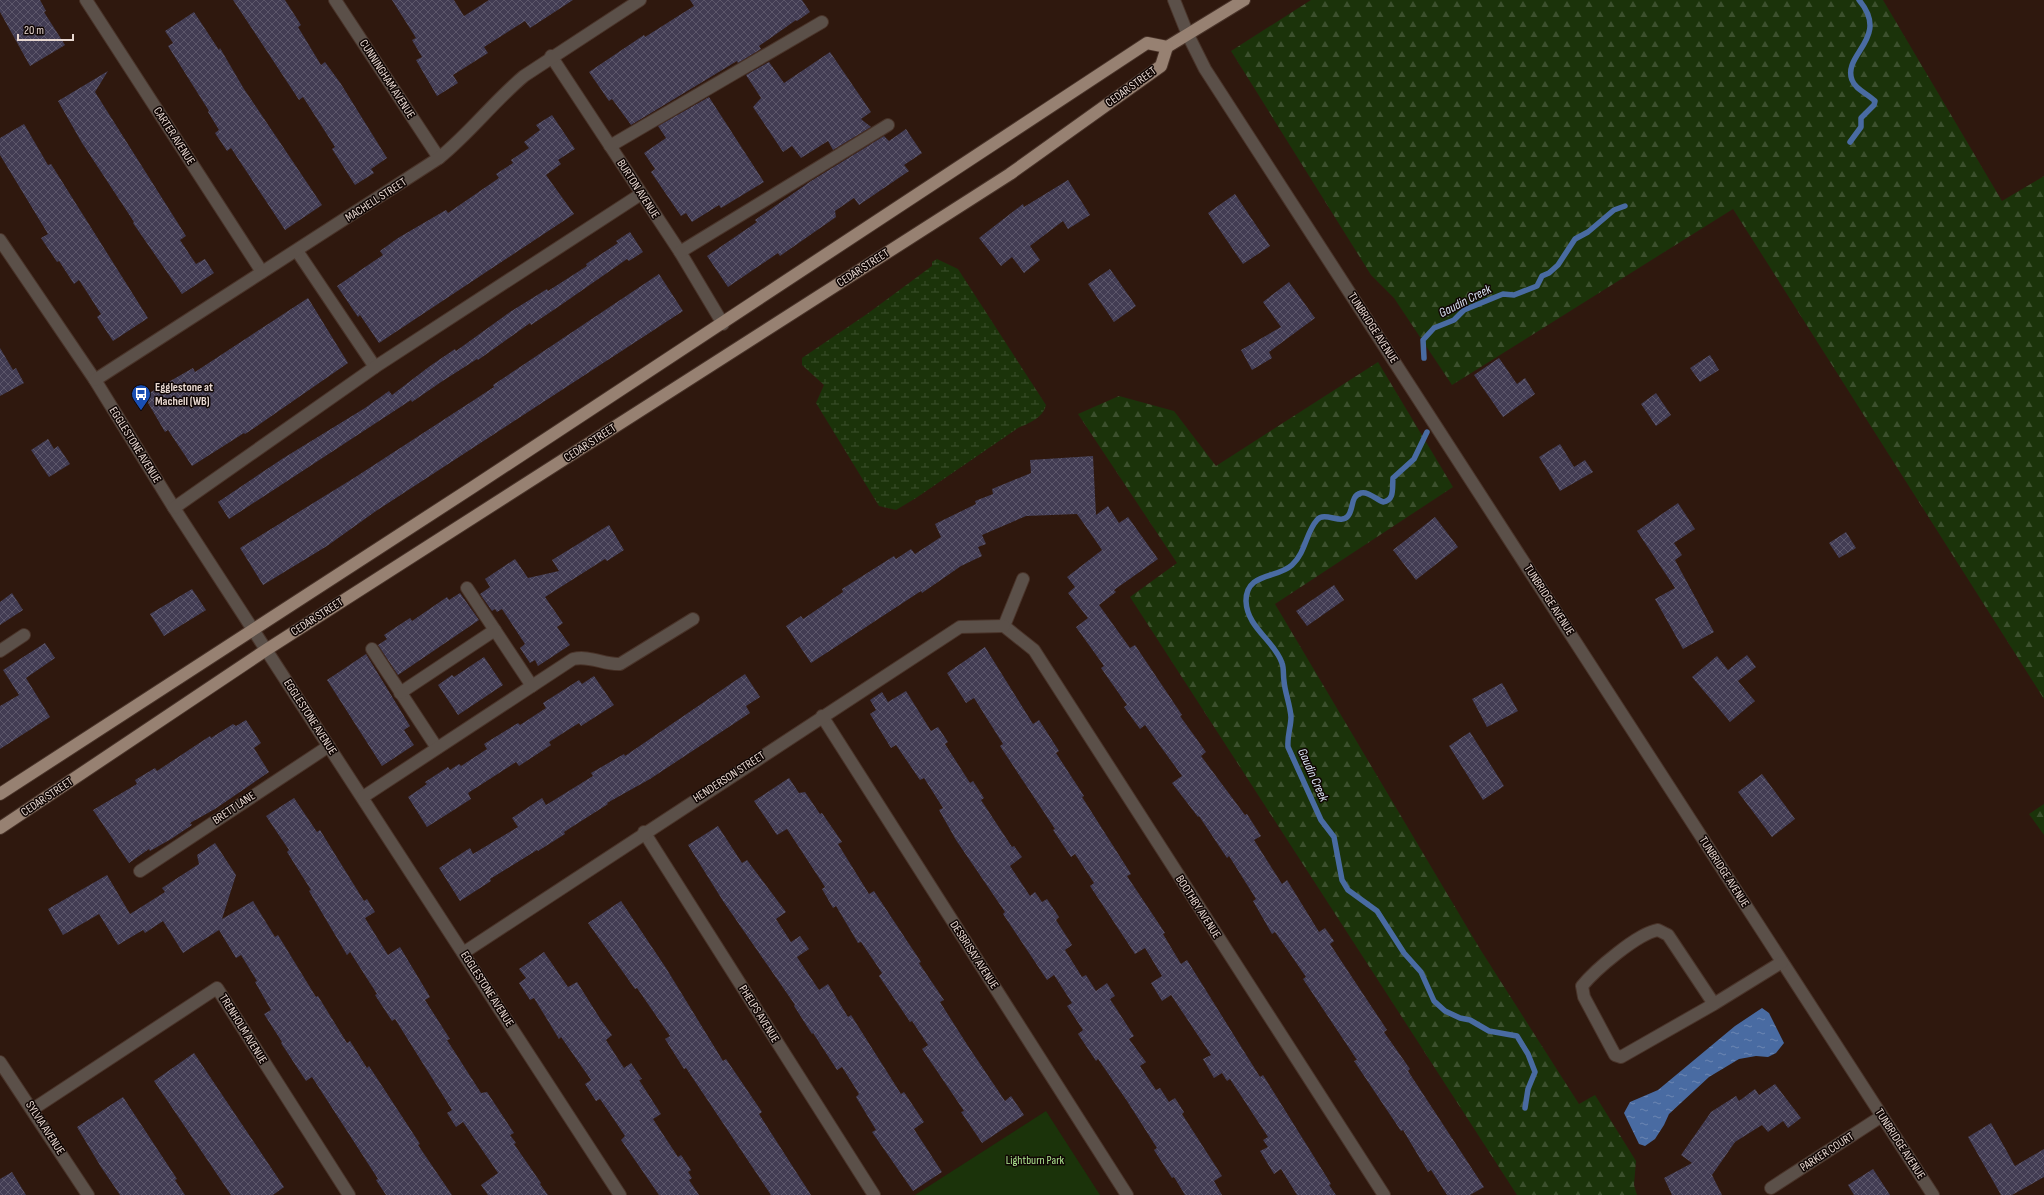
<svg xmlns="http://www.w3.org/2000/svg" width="2044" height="1195" viewBox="0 0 2044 1195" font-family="'Sofia Sans Condensed',sans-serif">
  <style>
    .forest { fill: url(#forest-firs) }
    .wetland { fill: url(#wetland-marsh) }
    .green { fill: #1b330a }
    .water { fill: url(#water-ripples) }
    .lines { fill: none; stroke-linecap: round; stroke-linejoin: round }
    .stream { stroke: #496ba2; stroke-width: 5.5 }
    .building { fill: url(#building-cross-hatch) }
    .minor-casing { stroke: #493329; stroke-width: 14 }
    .major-casing { stroke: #493329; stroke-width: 14 }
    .minor { stroke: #5b5049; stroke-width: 12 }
    .major { stroke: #978172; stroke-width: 12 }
    .labels { text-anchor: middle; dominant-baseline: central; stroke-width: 3; stroke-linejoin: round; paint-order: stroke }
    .street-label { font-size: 12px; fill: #e8d8d1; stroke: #100604 }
    .poi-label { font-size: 12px; font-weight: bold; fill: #e8d8d1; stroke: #100604; text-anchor: start }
    .park-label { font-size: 12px; fill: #ace38f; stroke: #100604 }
    .water-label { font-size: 13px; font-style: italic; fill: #d9e3f3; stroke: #100604 }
  </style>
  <defs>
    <pattern id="forest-firs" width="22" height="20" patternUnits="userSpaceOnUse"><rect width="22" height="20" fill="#1b330a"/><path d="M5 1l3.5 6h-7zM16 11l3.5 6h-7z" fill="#3c502d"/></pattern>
    <pattern id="wetland-marsh" width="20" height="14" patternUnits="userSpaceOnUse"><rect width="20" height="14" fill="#1b330a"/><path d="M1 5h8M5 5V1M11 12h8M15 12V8" fill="none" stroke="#3c502d"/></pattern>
    <pattern id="water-ripples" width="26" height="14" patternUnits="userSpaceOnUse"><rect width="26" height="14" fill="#496ba2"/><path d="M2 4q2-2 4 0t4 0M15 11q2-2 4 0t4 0" fill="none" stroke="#6c86b2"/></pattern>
    <pattern id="building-cross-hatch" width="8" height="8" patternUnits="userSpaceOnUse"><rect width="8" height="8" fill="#423c53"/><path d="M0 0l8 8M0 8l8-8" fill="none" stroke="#5d576b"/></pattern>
  </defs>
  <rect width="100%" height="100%" fill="#2f180e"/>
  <g class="forest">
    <polygon points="1311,0 1883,0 2002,201 2044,176 2044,699 1733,209 1452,385 1394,298 1371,275 1231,51"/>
    <polygon points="1378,362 1453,487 1275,604 1480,949 1579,1104 1595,1095 1636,1161 1634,1185 1637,1195 1517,1195 1130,597 1177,563 1078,414 1119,396 1174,411 1216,466"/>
    <polygon points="2044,804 2044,835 2029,814"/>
  </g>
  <path class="wetland" d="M937,259l21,10 88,136c-3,13 -17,18 -28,23l-102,70 -20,12 -17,-4 -63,-103 8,-18 -22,-20v-7l65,-44 65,-48v-4z"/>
  <polygon class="green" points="1046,1111 1100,1195 915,1195"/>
  <polygon class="water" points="1762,1008 1769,1013 1784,1043 1776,1053 1768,1057 1756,1056 1739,1059 1709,1077 1669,1114 1664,1125 1655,1139 1645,1146 1639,1144 1624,1113 1630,1102 1658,1090 1735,1026"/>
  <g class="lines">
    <g class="stream">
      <path d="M1850,142l11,-15v-9l13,-13 1,-4c-7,-7 -20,-12 -23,-21 -10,-26 39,-42 7,-80"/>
      <polyline points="1424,358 1423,340 1434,328 1454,320 1464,310 1503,294 1514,295 1537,286 1542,276 1549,273 1558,265 1575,239 1588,232 1614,210 1625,206"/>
      <path d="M1427,432l-13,27 -21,19c-1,10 2,22 -10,24 -6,-2 -15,-11 -22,-9 -11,3 -7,16 -13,23 -7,9 -23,-5 -31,4 -11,12 -11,32 -25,45 -15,14 -46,7 -46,36 1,27 28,39 36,62 2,5 1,12 2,18 1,12 6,23 7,36 0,10 -4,19 -3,30l33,73 13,17 8,43 6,10 29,21 27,42 17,19 13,29 11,10 15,7 10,2 19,11 28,5 11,18 7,18 -7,17 -3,19"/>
    </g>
  </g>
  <g class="building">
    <polygon points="0,0 40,0 46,11 44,12 65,45 30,66 0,12"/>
    <polygon points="233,0 285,0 301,25 298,27 321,65 325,62 341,84 387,158 371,169 374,173 355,185 332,149 335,147 303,97 299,100"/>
    <polygon points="392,0 454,0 464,16 489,0 573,0 530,28 525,21 484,47 488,53 453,75 458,83 437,96 416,60 422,57 412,40 416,38"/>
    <polygon points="690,0 802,0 810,12 797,21 796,20 759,46 761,49 738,63 737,61 631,125 612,99 609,101 589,72 644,35 645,37 694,6"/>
    <polygon points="194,12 219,50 220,48 244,89 322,205 285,230 231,148 227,151 215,133 219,130 208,112 209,111 168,46 173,43 165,31"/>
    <polygon points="830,52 871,112 861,119 871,127 833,150 828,141 801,158 792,146 783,152 753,107 761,98 746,75 769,62 784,83"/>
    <polygon points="108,71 95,92 186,236 180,240 196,264 205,259 214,273 182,294 133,223 134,222 82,143 58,101"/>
    <polygon points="709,97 764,182 721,208 719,205 692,222 686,213 681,216 651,172 655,169 644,153 666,138 658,126"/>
    <polygon points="552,115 575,149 558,160 561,164 546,175 574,214 379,343 360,315 358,317 337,286 383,255 380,251 398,238 446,210 448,213 499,178 496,174 513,163 511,160 529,148 524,142 540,130 536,125"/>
    <polygon points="24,124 48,165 51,164 148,318 113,341 97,317 101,314 79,280 74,284 59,261 57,262 41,238 48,234 0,155 0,138"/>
    <polygon points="906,129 922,153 904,165 909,171 859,205 854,198 835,211 836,217 780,256 778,253 728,287 707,256 757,222 755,220 811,181 884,136 889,141"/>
    <polygon points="1068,180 1090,215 1068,229 1063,221 1030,246 1040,260 1024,273 1012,257 1001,266 979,238 1023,204 1024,207"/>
    <polygon points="1235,194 1270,246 1243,264 1208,213"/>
    <polygon points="630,232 643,252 629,261 627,259 558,307 531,325 530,323 478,360 477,359 441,382 412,402 411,400 229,519 218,502 282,459 365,408 389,391 392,395 430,366 455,349 456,351 510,312 547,289 548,291 587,266 586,264 618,243 616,241"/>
    <polygon points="1110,269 1136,306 1114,322 1088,284"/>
    <polygon points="659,274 683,311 376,511 327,546 263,585 240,548 354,478 494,387 493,385"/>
    <polygon points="1289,282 1315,318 1269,352 1272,358 1252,370 1241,350 1281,327 1263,302"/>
    <polygon points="308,298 348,363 257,426 245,434 244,433 192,466 168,430 165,432 144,396 193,368 195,372"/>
    <polygon points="0,348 13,370 16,368 24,383 0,396"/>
    <polygon points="1710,355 1719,370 1700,382 1690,368"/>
    <polygon points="1499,358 1517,384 1525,378 1535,394 1503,417 1474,375"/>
    <polygon points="1656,393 1671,415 1656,426 1641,404"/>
    <polygon points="48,439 54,449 58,446 70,464 49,477 31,450"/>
    <polygon points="1560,444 1574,467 1585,460 1593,472 1560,491 1539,457"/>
    <polygon points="1093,456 1096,515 1108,506 1119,523 1128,517 1158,559 1114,590 1116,592 1099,605 1130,648 1135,645 1182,715 1180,716 1206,752 1201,756 1245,815 1247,814 1261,836 1254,840 1282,884 1287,880 1319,932 1325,928 1334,941 1330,944 1387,1030 1384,1032 1410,1069 1408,1071 1484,1187 1470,1195 1447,1195 1431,1170 1428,1172 1403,1130 1401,1131 1354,1061 1357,1060 1303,979 1306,977 1275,932 1272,934 1253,901 1256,899 1229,856 1227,858 1199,816 1198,817 1172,783 1182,776 1145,725 1140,729 1124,707 1127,705 1101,668 1104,666 1076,627 1088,618 1068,593 1075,587 1067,577 1102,550 1077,514 1026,516 982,535 986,544 978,547 982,556 961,566 922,593 921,591 811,663 786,626 801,616 803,619 843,592 842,589 894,556 896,559 911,549 915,554 941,537 935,524 976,504 975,501 993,494 992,489 1031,473 1030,460"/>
    <polygon points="1678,503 1695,529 1674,543 1682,555 1675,560 1714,632 1683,649 1655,599 1675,588 1637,531"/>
    <polygon points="1435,517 1458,547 1416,580 1393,550"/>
    <polygon points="609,525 624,550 607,561 605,559 545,597 563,623 557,627 570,645 538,666 535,660 530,663 520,648 525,644 502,609 497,612 495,609 492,611 480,594 490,587 485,579 515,559 528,578 559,571 552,560"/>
    <polygon points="1846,532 1856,548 1839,558 1829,543"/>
    <polygon points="1334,585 1344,600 1307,626 1296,611"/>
    <polygon points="192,589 206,610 164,636 150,614"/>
    <polygon points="12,593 23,610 0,625 0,602"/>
    <polygon points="460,593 479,620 398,675 378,645 387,639 384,635 410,618 412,621 447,597 449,600"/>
    <polygon points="45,643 55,658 26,678 50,717 0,749 0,706 19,695 3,670"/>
    <polygon points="985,647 1033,724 1039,720 1059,751 1056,753 1084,796 1082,797 1131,874 1127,876 1165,933 1163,934 1181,964 1187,960 1260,1077 1263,1075 1283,1107 1331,1184 1329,1185 1336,1195 1297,1195 1281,1169 1274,1174 1260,1151 1268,1147 1263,1140 1268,1137 1230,1079 1227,1081 1222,1073 1214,1078 1203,1059 1211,1055 1171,995 1162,1001 1151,983 1162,976 1145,948 1135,954 1090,886 1094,883 1075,854 1071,857 1053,830 1055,829 1000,746 1003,744 974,698 966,703 947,673"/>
    <polygon points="366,654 410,726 404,730 414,745 382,766 327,680"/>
    <polygon points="1747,655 1756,667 1738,681 1755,701 1730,722 1692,677 1717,656 1728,670"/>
    <polygon points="484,657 503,685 458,715 438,685 452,675 454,677"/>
    <polygon points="745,674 760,697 746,706 750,713 650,779 607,803 608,804 564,832 565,834 538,851 537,850 490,879 491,881 460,901 439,868 470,848 473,854 518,827 512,818 542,798 546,805 593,776 591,773 624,754 625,756"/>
    <polygon points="594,676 614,705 581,726 579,723 549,742 551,745 519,766 516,762 468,793 471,799 427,827 408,797 427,784 425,782 448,767 450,770 459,764 461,766 487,749 484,744 518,723 520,725 546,708 543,703 579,680 582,684"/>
    <polygon points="1502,683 1518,711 1487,727 1472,699"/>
    <polygon points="906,691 931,731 938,727 948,742 945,744 954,758 970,783 973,781 984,798 981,800 1012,847 1014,846 1022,857 1010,866 1030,896 1035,892 1042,902 1047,899 1059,917 1056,920 1072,945 1065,950 1082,977 1086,975 1096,991 1107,983 1115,996 1110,999 1134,1036 1129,1039 1146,1062 1140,1066 1156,1090 1160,1088 1169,1102 1175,1098 1184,1112 1182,1114 1222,1176 1214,1181 1222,1195 1185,1195 1174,1177 1172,1178 1154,1150 1157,1148 1127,1101 1098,1059 1096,1061 1078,1034 1083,1030 1067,1006 1072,1003 1054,975 1047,980 1003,914 1005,912 956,840 939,810 943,808 924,778 920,780 896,745 891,748 870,714 876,710 870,700 882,692 888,702"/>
    <polygon points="246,720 261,743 254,748 269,772 215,809 190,823 192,825 171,839 150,851 149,849 129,863 93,810 137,784 135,780 155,768 157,771 210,736 211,738 233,724 236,726"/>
    <polygon points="1470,732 1504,786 1483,800 1449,746"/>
    <polygon points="1762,774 1795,819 1772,837 1738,792"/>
    <polygon points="789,778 799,793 805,792 820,814 822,813 842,842 838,844 869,894 874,891 921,962 919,963 944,1000 940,1002 968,1046 1005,1101 1011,1096 1024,1115 982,1143 961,1112 964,1111 922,1049 928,1045 912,1021 910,1022 879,976 882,973 861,942 858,943 836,906 833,908 822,889 825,887 787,829 777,835 754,801"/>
    <polygon points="294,798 317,832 320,830 364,901 367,899 375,912 365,918 388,955 400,947 430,997 425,1000 450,1039 447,1040 481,1093 487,1092 514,1133 510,1135 516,1143 514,1144 541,1183 540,1184 548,1195 488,1195 481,1185 498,1173 463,1122 456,1127 447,1113 452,1110 395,1019 392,1021 375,995 377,994 350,952 347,955 309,891 311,890 287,852 289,850 266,816"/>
    <polygon points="718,826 742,863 747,860 786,912 776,919 791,942 800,936 809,949 797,957 819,990 828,984 848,1017 851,1015 901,1094 904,1092 924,1122 914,1129 942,1172 913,1191 872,1132 876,1130 856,1097 859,1094 842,1067 837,1070 813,1033 812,1034 794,1006 795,1005 723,901 688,845"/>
    <polygon points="215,843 236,875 222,919 253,901 275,937 278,935 316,997 318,996 347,1043 350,1041 367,1068 369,1066 420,1144 418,1145 452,1195 386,1195 376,1180 378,1179 312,1077 306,1081 281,1043 282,1042 264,1014 271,1010 255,982 257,981 241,955 236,958 219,930 183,953 163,921 145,933 143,930 118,945 99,914 63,935 48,909 107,875 130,914 165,892 162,888 199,864 197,855"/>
    <polygon points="621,901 666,968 723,1061 726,1059 762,1112 759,1114 811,1195 771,1195 686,1068 684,1069 665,1039 670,1036 637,988 635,989 588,923"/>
    <polygon points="544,952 568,987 577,982 601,1020 612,1035 606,1040 624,1068 631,1063 642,1079 639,1080 661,1114 653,1119 678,1157 681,1155 691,1170 688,1172 692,1178 689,1180 699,1195 659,1195 621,1140 625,1136 617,1124 600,1099 596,1101 585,1084 591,1080 561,1037 559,1039 534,998 530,1000 519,983 526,978 519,969"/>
    <polygon points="194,1053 284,1187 273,1195 231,1195 154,1081"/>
    <polygon points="1775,1084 1801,1118 1788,1128 1783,1121 1768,1132 1762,1125 1735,1142 1712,1175 1722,1195 1672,1195 1664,1178 1692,1163 1681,1155 1711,1112 1736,1096 1739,1101 1755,1089 1759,1095"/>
    <polygon points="123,1097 177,1179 175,1180 185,1195 120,1195 101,1167 77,1127"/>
    <polygon points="1991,1123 2015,1166 2044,1149 2044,1177 2012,1195 2001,1195 1968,1137"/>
    <polygon points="1873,1169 1890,1195 1854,1195 1848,1185"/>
    <polygon points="12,1172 26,1195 0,1195 0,1179"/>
  </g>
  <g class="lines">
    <g class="minor-casing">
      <g id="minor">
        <polyline points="86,0 262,272"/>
        <polyline points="335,0 439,158"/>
        <polyline points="1174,0 1188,35 1205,69 1933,1195"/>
        <polyline points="551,56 680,252 723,324"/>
        <polyline points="610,146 822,22"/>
        <polyline points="0,240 95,380 174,508 620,1195"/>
        <polyline points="297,251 375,367"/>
        <polyline points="680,252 888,125"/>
        <path d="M95,380l344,-222c31,-25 55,-57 85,-82l116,-76"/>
        <polyline points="174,508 375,367 641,194"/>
        <polyline points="467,588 532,686"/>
        <polyline points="1004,626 1034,650 1384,1195"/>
        <polyline points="1004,626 1023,579"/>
        <polyline points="372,649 437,748"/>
        <polyline points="0,651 24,635"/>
        <polyline points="400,693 495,630"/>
        <polyline points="822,716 1127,1195"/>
        <path d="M363,797l210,-138c17,-4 31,6 47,5l73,-45"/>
        <polyline points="644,832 874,1195"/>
        <polyline points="140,871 329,746"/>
        <polyline points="463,953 960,627 1004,626"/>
        <path d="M1714,1004l-46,-69 -10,-5c-20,3 -63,40 -76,56l2,11 31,58 6,2 93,-53 68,-42"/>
        <polyline points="0,1062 88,1195"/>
        <polyline points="33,1109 217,988 349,1195"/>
        <polyline points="1771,1188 1882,1116"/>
      </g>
    </g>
    <g class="major-casing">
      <g id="major">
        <polyline points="0,794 473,487 1147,43 1167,47 1244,0"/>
        <polyline points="0,828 266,650 1010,174 1161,66 1167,47"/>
      </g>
    </g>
    <use href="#minor" class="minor"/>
    <use href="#major" class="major"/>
  </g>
  <defs>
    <g id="bus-pin" transform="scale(1)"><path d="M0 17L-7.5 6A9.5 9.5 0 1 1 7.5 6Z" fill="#1a4fb4" stroke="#100604"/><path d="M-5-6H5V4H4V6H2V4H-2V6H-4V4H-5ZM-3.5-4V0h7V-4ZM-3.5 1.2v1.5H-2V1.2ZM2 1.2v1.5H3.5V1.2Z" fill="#fff"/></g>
  </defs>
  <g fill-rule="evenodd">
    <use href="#bus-pin" x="141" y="394"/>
  </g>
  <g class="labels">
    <g class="street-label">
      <text transform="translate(387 79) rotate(57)">CUNNINGHAM AVENUE</text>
      <text transform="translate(1131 87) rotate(-36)">CEDAR STREET</text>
      <text transform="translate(174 136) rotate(57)">CARTER AVENUE</text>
      <text transform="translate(638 189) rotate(57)">BURTON AVENUE</text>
      <text transform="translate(376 200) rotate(-33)">MACHELL STREET</text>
      <text transform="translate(863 268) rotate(-33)">CEDAR STREET</text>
      <text transform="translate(1373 328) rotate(57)">TUNBRIDGE AVENUE</text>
      <text transform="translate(590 443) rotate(-33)">CEDAR STREET</text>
      <text transform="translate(135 445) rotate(58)">EGGLESTONE AVENUE</text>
      <text transform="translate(1549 600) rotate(57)">TUNBRIDGE AVENUE</text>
      <text transform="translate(317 617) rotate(-33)">CEDAR STREET</text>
      <text transform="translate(310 717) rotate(57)">EGGLESTONE AVENUE</text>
      <text transform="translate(729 777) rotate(-33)">HENDERSON STREET</text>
      <text transform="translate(47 797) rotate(-34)">CEDAR STREET</text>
      <text transform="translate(234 808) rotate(-34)">BRETT LANE</text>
      <text transform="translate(1724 872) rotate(57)">TUNBRIDGE AVENUE</text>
      <text transform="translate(1198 907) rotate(57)">BOOTHBY AVENUE</text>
      <text transform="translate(974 955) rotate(57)">DESBRISAY AVENUE</text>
      <text transform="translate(487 989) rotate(57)">EGGLESTONE AVENUE</text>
      <text transform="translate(759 1014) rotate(58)">PHELPS AVENUE</text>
      <text transform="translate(243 1029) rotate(58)">TRENHOLM AVENUE</text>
      <text transform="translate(45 1128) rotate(57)">SYLVIA AVENUE</text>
      <text transform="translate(1900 1144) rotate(57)">TUNBRIDGE AVENUE</text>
      <text transform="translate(1827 1152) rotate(-33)">PARKER COURT</text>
    </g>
    <g class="poi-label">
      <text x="155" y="387">Egglestone at<tspan x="155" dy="14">Machell (WB)</tspan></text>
    </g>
    <g class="park-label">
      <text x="1035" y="1160">Lightburn Park</text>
    </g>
    <g class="water-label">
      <text transform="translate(1465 301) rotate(-27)">Gaudin Creek</text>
      <text transform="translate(1313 775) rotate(66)">Gaudin Creek</text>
    </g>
  </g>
  <path d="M18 34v6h55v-6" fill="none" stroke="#e8d8d1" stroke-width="2"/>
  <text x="24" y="34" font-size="12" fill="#e8d8d1" stroke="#100604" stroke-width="3" paint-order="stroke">20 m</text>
</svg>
